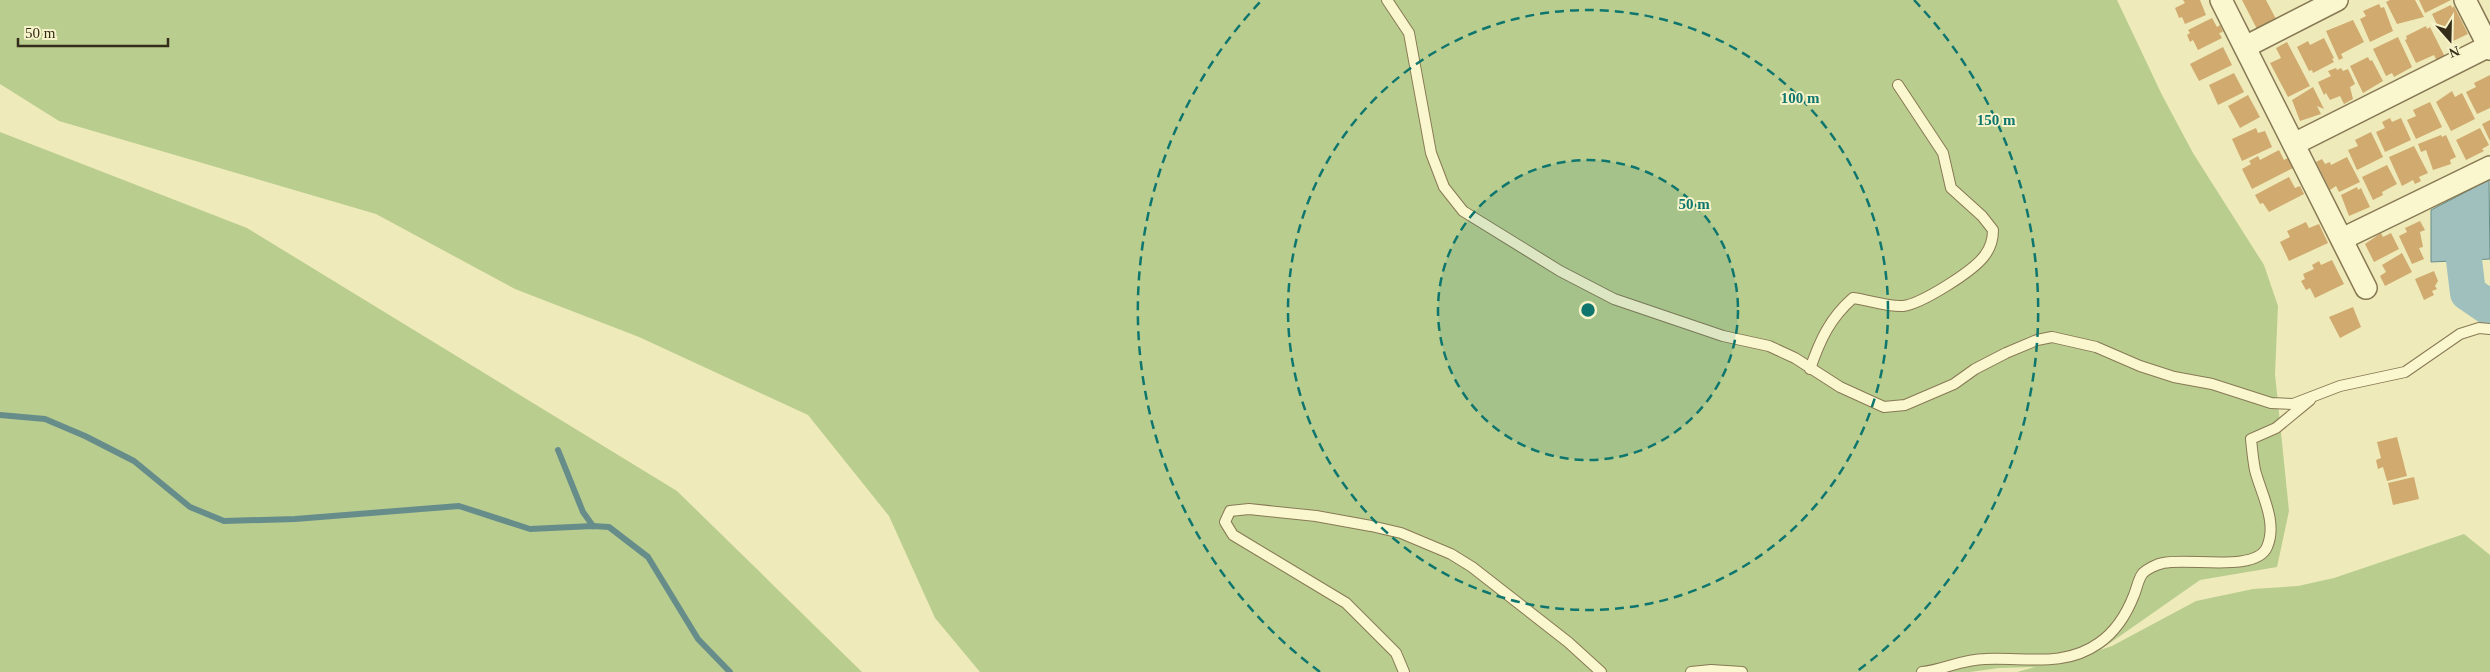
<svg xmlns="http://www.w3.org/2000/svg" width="2490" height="672" viewBox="0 0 2490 672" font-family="Georgia,serif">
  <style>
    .green { fill: #b9cd8f }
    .water { fill: #9fc0bd; stroke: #678d8b }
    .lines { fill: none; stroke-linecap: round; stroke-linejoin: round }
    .stream { stroke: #678d8b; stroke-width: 6 }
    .river { stroke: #9fc0bd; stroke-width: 36 }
    .building { fill: #d0aa6e }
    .lane-casing { stroke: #877954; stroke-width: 12 }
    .street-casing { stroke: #877954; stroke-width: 24 }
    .lane { stroke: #faf6ce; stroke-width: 10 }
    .street { stroke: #faf6ce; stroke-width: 21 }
    .ring { fill: none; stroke: #0f766e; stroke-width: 2.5; stroke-dasharray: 9 6 }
    .centre { fill: #0f766e; stroke: #f7f3ca; stroke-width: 2.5 }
    .ring-label { font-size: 15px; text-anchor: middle; font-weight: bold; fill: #0f766e; stroke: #f7f3ca; stroke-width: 4; stroke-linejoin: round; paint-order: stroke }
  </style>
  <rect width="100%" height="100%" fill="#efeaba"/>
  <g class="green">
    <polygon points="0,0 2117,0 2162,95 2193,153 2264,265 2278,306 2275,374 2289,511 2277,567 2200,580 2100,650 2112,646 2196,601 2253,589 2298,586 2334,578 2464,534 2490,555 2490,672 2017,672 2035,667 1999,668 1970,672 980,672 935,618 889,516 808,415 639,337 515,289 376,214 59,121 0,84"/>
    <polygon points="0,132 247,228 677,491 862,672 0,672"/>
  </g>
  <polygon class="water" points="2489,180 2490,259 2431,262 2431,210"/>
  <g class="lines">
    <g class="stream">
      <polyline points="0,415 45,419 85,436 134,461 190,507 224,521 295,519 459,506 530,529 593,526 609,527 648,557 698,639 730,672"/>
      <polyline points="558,450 583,512 593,526"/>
    </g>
    <polyline class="river" points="2464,260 2468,293 2490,308"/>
  </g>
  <g class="building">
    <polygon points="2183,0 2200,0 2206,15 2185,24 2182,17 2179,18 2175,8 2185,3"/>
    <polygon points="2242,0 2266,0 2276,19 2257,29"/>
    <polygon points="2390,0 2415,0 2424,17 2397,24 2386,2"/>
    <polygon points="2419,0 2451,0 2425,13"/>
    <polygon points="2379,4 2381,8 2384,7 2393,31 2370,42 2360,19 2366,16 2363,11"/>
    <polygon points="2451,5 2452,8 2454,6 2468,34 2451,42 2448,37 2444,39 2432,14"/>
    <polygon points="2212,18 2217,27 2220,25 2223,32 2219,33 2222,38 2198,50 2193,40 2190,42 2187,35 2190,33 2188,30"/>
    <polygon points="2353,20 2364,42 2341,54 2343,58 2339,60 2326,31"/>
    <polygon points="2426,26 2427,29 2430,27 2445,57 2437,61 2434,55 2416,63 2405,40 2407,39 2406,36"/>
    <polygon points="2398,37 2412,67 2394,77 2392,73 2386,76 2373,49"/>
    <polygon points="2324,38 2334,58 2332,59 2334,62 2313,73 2312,70 2309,71 2297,47 2308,41 2310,45"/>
    <polygon points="2287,42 2310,86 2288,97 2270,63 2281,58 2276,48"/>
    <polygon points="2223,47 2232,65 2199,81 2190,64"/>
    <polygon points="2368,57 2370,61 2372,60 2383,81 2363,93 2350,66"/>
    <polygon points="2336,68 2337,70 2341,68 2343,71 2348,69 2355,84 2350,87 2353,99 2344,104 2340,96 2330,100 2326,93 2324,95 2318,82 2331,76 2328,71"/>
    <polygon points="2234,73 2244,92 2218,105 2209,85"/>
    <polygon points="2490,75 2490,108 2477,114 2466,92 2476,87 2474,83"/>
    <polygon points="2313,87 2324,109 2317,106 2321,114 2300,121 2292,100"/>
    <polygon points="2452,91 2455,97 2462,93 2475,119 2451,131 2436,102"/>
    <polygon points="2248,95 2260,117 2240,128 2228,106"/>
    <polygon points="2430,102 2442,127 2416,139 2407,120 2416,116 2413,110"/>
    <polygon points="2390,118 2392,122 2401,118 2411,140 2385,152 2376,132 2385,128 2382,122"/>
    <polygon points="2490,120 2490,141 2482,124"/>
    <polygon points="2256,128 2258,133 2265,131 2272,147 2242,161 2232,139"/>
    <polygon points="2480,128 2489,145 2482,149 2484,151 2466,160 2456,140"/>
    <polygon points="2371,132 2383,157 2357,170 2348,150 2358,146 2355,140"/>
    <polygon points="2441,135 2442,137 2446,135 2456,157 2450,160 2451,164 2433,170 2426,150 2421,152 2418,144"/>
    <polygon points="2414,146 2428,173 2419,177 2421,181 2415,184 2413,180 2402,186 2389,157"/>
    <polygon points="2279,150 2284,160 2288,158 2293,168 2252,189 2242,169 2251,164 2249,161 2258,156 2260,160"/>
    <polygon points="2347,157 2360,182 2339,192 2336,186 2330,190 2316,162 2322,159 2325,164 2330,162 2331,165"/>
    <polygon points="2387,165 2397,184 2382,192 2383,195 2373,200 2362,177"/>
    <polygon points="2289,177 2295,188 2300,186 2304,194 2269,212 2263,203 2260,204 2255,195"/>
    <polygon points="2357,187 2358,190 2361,188 2370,207 2349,216 2341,195"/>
    <polygon points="2420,221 2425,230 2420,232 2423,247 2419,248 2424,259 2412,264 2399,236 2407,232 2405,228"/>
    <polygon points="2306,222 2309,228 2319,224 2328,243 2289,261 2280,242 2290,237 2287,231"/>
    <polygon points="2381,233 2383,237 2391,233 2399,249 2374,262 2365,244"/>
    <polygon points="2402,253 2412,272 2385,286 2380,276 2386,272 2382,265"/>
    <polygon points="2332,260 2344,284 2315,298 2310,288 2306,290 2301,281 2305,279 2303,274 2314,269 2312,265 2319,261 2321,265"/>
    <polygon points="2434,271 2438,281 2435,286 2437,289 2432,291 2434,295 2424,300 2415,279"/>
    <polygon points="2353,307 2361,327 2340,338 2329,317"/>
    <polygon points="2397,437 2407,476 2387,481 2383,467 2378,469 2376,460 2381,458 2377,442"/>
    <polygon points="2414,477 2419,499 2393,505 2388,483"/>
  </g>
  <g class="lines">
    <g class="lane-casing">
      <g id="lane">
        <polyline points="1387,0 1409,33 1431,153 1444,187 1463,211 1560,271 1614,299 1723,336 1769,346 1795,358 1840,387 1884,407 1905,405 1954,384 1975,369 2006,353 2037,340 2052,337 2096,347 2140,366 2174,377 2212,384 2271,403 2293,404 2340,386 2405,372 2460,334 2479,328 2490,329"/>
        <path d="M1810,369c10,-29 20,-51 43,-71 16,2 34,9 50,8 18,-2 71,-35 82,-51 6,-8 8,-15 8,-25l-11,-14 -31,-28 -8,-35 -45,-68"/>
        <polyline points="1404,672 1396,653 1346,603 1233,535 1225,522 1230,511 1249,509 1316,516 1371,526 1401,533 1451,554 1472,567 1568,642 1601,672"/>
        <polyline points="1691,672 1711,670 1742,672"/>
        <path d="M1922,672c21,-2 41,-13 63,-13 40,-2 79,9 114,-16 16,-11 28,-30 35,-48 3,-7 4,-16 9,-22 4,-4 14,-9 20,-10 25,-6 93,10 104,-16 11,-25 -6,-53 -12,-77 -2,-10 -3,-21 -4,-31l25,-11 34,-28"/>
      </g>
    </g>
    <g class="street-casing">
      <g id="street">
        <polyline points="2221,0 2366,288"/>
        <polyline points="2465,0 2490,49"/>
        <polyline points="2245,47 2337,0"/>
        <polyline points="2294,144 2489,46"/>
        <polyline points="2342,239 2490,167"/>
      </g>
    </g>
    <use href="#lane" class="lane"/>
    <use href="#street" class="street"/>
  </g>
  <circle cx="1588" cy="310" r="150" fill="#0f766e" fill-opacity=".12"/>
  <g class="ring">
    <circle cx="1588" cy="310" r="150"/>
    <circle cx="1588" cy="310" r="300"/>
    <path d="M1320 672A450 450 0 0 1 1262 0M1914 0A450 450 0 0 1 1856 672"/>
  </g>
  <circle cx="1588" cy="310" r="8" class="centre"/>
  <g class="ring-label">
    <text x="1800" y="103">100 m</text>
    <text x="1996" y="125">150 m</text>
    <text x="1694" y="209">50 m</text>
  </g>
  <g transform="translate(2450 40) rotate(160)" stroke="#f7f3ca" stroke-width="4" paint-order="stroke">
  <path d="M0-4L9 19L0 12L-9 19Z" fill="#352c1a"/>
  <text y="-8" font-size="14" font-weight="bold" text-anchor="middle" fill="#352c1a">N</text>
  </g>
  <path d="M18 38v8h150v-8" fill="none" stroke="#352c1a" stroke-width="2.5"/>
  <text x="25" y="38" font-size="15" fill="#352c1a" stroke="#f7f3ca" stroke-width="4" paint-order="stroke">50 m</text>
</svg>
